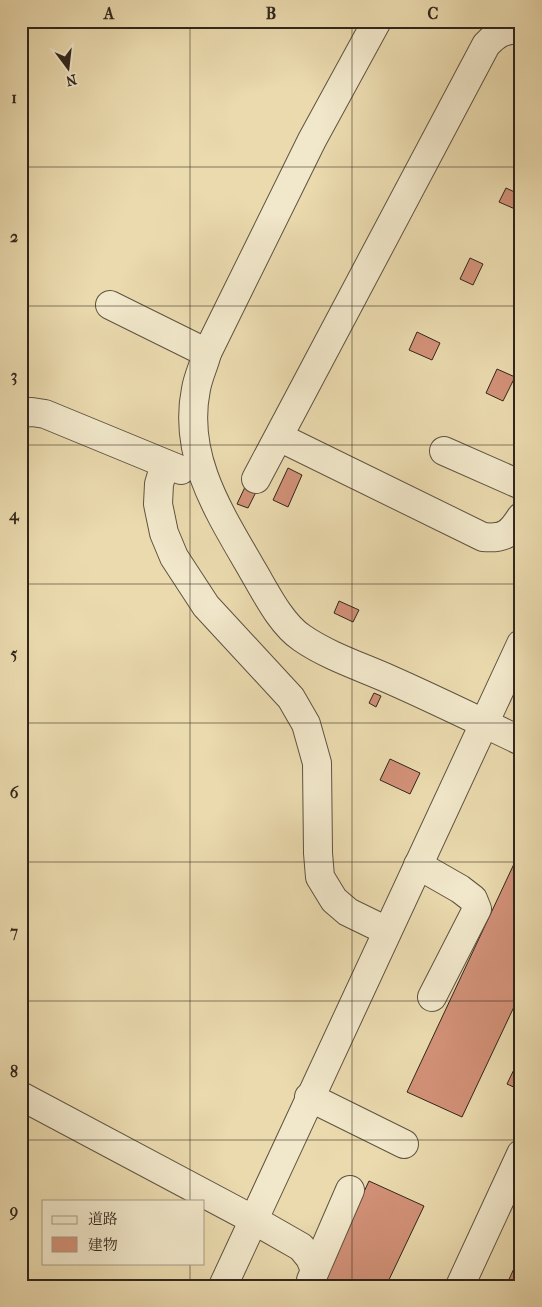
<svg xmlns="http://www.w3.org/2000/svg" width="542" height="1307" viewBox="0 0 542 1307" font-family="'IM FELL French Canon','Noto Serif JP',serif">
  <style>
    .building { fill: #d29178; stroke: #31261b }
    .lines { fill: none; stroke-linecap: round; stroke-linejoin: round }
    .minor-casing { stroke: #5f5340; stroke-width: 30 }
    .minor { stroke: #f1e7ca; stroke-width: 28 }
    .grid { fill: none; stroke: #31261b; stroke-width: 1; stroke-opacity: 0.55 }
    .neatline { fill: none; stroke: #31261b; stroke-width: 2 }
    .grid-label { font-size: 16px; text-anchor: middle; font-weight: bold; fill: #31261b }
  </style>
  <rect width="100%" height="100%" fill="#eadaae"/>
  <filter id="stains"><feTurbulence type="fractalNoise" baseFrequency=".004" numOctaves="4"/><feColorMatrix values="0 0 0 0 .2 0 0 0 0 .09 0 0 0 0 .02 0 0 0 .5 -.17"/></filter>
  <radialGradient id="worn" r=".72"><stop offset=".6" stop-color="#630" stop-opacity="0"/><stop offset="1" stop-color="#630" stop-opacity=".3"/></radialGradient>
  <g class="building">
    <polygon points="506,188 521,195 515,209 499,202"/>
    <polygon points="470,258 483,264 473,285 460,279"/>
    <polygon points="417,332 440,343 432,360 409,350"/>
    <polygon points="497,369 515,377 503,401 486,393"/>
    <polygon points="288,468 302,475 288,507 273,500"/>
    <polygon points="245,487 256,492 248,508 237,504"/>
    <polygon points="339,601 359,610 353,622 334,613"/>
    <polygon points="374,693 381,696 376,707 369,703"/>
    <polygon points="390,759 420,773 410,794 380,780"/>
    <polygon points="521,849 521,992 462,1117 407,1092"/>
    <polygon points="520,1057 521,1084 518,1089 507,1084"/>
    <polygon points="369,1181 424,1206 386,1286 320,1286"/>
    <polygon points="521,1253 521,1286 506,1286"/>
  </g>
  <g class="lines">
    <g class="minor-casing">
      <g id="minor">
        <path d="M377,21l-65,119 -105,213c-3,12 -9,24 -11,36 -14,69 25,126 57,182 13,22 28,53 49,67 26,18 60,29 89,42 43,19 86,40 130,61"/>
        <polyline points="110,305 207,353"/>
        <polyline points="21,413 32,412 45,414 181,470"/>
        <path d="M279,437l204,100c21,2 27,-3 38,-20"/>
        <polyline points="444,451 521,485"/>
        <polyline points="165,464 159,484 158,504 164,533 174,557 206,606 291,698 306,724 317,763 318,853 320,877 334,900 348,912 387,931"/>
        <path d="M256,479l230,-434c12,-13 18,-15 35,-16"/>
        <polyline points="418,865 460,889 473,899 477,909 432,997"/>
        <polyline points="21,1096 252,1219 301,1247 310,1258 315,1270"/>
        <polyline points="309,1097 404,1144"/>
        <polyline points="311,1280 350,1190"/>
        <polyline points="223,1286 521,644"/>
        <polyline points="460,1286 521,1154"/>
      </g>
    </g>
    <use href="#minor" class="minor"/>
  </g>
  <path class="grid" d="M190,21v1180M352,21v1265M21,167h500M21,306h500M21,445h500M21,584h500M21,723h500M21,862h500M21,1001h500M21,1140h500M190,1263v23"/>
  <rect width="542" height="1307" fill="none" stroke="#eadaae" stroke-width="55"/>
  <rect x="42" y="1200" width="162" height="65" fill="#f1e7ca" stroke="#a49a84"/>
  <rect x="52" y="1216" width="25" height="8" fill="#f1e7ca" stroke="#a49a84"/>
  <text x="88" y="1224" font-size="15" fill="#31261b">道路</text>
  <rect x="52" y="1237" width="25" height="15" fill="#d29178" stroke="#a49a84"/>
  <text x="88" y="1250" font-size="15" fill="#31261b">建物</text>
  <g transform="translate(68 68) rotate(165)" stroke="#f1e7ca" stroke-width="4" paint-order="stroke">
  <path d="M0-4L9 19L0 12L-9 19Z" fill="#31261b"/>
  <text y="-8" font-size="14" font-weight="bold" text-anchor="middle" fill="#31261b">N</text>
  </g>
  <rect x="28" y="28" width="486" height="1252" class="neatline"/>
  <g class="grid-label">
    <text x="109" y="19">A</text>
    <text x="271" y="19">B</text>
    <text x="433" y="19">C</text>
    <text x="14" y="103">1</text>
    <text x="14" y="242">2</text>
    <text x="14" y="381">3</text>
    <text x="14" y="520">4</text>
    <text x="14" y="659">5</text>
    <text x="14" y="798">6</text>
    <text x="14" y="937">7</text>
    <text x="14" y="1077">8</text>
    <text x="14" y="1216">9</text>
  </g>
  <rect width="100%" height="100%" filter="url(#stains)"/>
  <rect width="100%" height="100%" fill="url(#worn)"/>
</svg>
